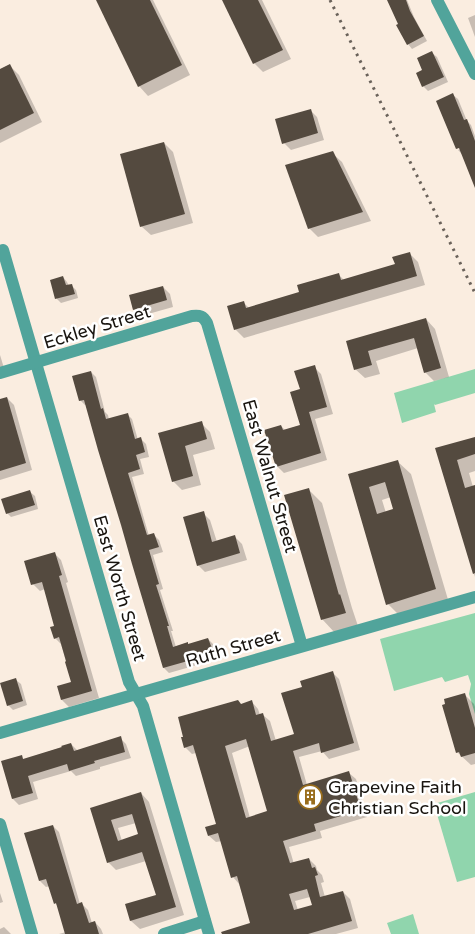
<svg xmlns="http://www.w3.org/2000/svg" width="475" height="934" viewBox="0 0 475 934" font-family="'Varela Round',sans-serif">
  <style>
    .green { fill: #90d5ad }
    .shadow { fill: #0003; fill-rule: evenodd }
    .building { fill: #544a3f; fill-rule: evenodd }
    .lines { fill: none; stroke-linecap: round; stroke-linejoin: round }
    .minor { stroke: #51a49b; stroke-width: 12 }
    .rail { stroke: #6a625a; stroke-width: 3; stroke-dasharray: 2.5 5; stroke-linecap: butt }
    .labels { text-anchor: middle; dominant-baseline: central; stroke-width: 5; stroke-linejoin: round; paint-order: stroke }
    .street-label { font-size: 18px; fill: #18140f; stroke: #fff }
    .poi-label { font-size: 18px; fill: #18140f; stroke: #fff; text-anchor: start }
  </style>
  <rect width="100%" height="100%" fill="#faede0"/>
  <g class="green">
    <polygon points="475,369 475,393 435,405 434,404 436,412 402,423 394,393"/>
    <polygon points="475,613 475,714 469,694 471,684 468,675 445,682 442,677 394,691 380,639"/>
    <polygon points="475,792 475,877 457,882 434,804"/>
    <polygon points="413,914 419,934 391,934 387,923"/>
  </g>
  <g class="shadow">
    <polygon points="97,0 153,0 190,75 148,96 139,86"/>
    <polygon points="223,0 262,0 291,59 263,72 254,63"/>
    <polygon points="389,0 407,0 414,17 427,41 412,49 408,44"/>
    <polygon points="475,15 475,37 468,18"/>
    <polygon points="432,53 437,57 448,82 428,91 423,86 424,71"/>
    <polygon points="10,66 19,75 42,122 0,143 0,71"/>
    <polygon points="453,95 458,99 467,121 471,125 475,136 475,179 462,154 458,150 465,147 458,147 457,149 437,101"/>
    <polygon points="310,110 317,117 324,140 291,150 284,143"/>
    <polygon points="164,143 173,152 193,223 151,235 141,226"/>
    <polygon points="332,153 342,162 371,221 318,237 309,228"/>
    <polygon points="409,253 418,262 425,285 244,338 235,329 243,302 249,308 301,293 338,274 345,281 396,265"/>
    <polygon points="63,277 67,282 69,286 71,285 76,290 78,298 61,303 57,299 51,281"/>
    <polygon points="163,287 170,294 173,307 141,316 134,309"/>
    <polygon points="426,319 435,329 449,377 434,381 425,372 418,348 376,361 380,374 365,378 355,369 348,342"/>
    <polygon points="0,355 4,368 0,370"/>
    <polygon points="314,367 321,374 333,414 315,419 327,460 284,473 277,466 281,426 285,430 301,425 301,390"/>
    <polygon points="91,372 96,377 105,412 108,415 109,420 127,414 132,419 138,440 141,439 146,444 149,457 140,459 144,474 132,477 149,536 154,535 159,540 163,552 153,555 163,589 160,590 173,631 171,631 176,647 189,645 208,639 213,644 218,659 169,673 164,668 87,405 85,405 80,400"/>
    <polygon points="7,398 14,405 32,470 0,480 0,400"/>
    <polygon points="201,423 210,432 215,449 193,455 201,485 182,490 173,481 160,434"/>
    <polygon points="475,438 475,471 469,473 473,487 475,487 475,577 437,449"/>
    <path d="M397,461l14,13 38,129 -48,14 -13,-13 -38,-129zM391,497l4,13 -9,3 -4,-13z"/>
    <polygon points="309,490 322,503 352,608 358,626 335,633 322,619"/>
    <polygon points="30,492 35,496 38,509 11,517 7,513"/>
    <polygon points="203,513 210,520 217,542 235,537 242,544 247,560 205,572 198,565"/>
    <polygon points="54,553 61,560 68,582 66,583 99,698 69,707 62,700 58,687 72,683 61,644 55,638 56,627 45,589 40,591 33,584"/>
    <path d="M333,673l6,6 21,71 -31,9 -7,-8 -23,6 8,28 42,-12 7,6 11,38 -47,14 2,7 -33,9 5,17 15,-5 7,7 1,4 5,5 2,7 -3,1 4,14 18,-5 7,7 8,29 -22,6h-100l16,-10 -13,-40 -6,-7 -11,-36 -6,1 -7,-6 8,-11 -21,-72 -4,1 -7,-7 56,-42 11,-3 6,7 2,6h3l7,6 6,20 19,-6 8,-47zM250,746l18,66 -18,6 -18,-65zM310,897l3,9 -15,4 -3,-9z"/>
    <polygon points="16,680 21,684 27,705 13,710 8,705"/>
    <polygon points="465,695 474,704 475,707 475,764 471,765 457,752"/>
    <polygon points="120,738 126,744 131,758 100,767 100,769 76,776 71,771 33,782 38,799 19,805 13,799 3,762 21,757 24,760 71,744 78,751"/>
    <path d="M141,793l8,9 35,113 -44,14 -9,-8 -4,-16 30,-9 -11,-35 -30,9 -8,-8 -16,-53zM136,823l4,12 -18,6 -4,-13z"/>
    <polygon points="53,826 59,832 80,904 82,904 88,910 92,923 95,922 101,929 103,934 59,934 66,932 58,906 55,903 50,886 46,887 40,881"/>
    <polygon points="0,893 3,902 0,903"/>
    <polygon points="4,927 11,934 0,934 0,929"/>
  </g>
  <g class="building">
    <polygon points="96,0 150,0 182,65 138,87"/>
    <polygon points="222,0 258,0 283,50 253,64"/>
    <polygon points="387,0 406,0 410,11 424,36 407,45 396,25 398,24"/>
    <polygon points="432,51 444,77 422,87 416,73 422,70 417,58"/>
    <polygon points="10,64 34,113 0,130 0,69"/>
    <polygon points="453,93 464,120 467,119 475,141 475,188 459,148 456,149 436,101"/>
    <polygon points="311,109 318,133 282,144 275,119"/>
    <polygon points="164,142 185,214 140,227 120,154"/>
    <polygon points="333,151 363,212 308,229 285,165"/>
    <polygon points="410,252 417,276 234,330 227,306 244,301 246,308 299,292 297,285 339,273 341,280 395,264 392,257"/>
    <polygon points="63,276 66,285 72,284 75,294 55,299 50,280"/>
    <polygon points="163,286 167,300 133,310 129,295"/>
    <polygon points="426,318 441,368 424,373 414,338 368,351 372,365 354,370 346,341"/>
    <polygon points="315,365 327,407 309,412 321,453 276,467 264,430 281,425 283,430 300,425 290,392 300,389 294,371"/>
    <polygon points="91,371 101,409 103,408 106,419 128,413 135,439 141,437 145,452 136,455 140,469 128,473 147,535 154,533 159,547 149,550 159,584 156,585 169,626 167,626 173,647 188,642 188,644 208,638 214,654 203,658 202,657 163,668 132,564 121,525 98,450 84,400 79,401 72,376"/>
    <polygon points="7,397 26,463 0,471 0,399"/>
    <polygon points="202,421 207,439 185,446 193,476 172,482 158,433"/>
    <polygon points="475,437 475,454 457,460 465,488 475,485 475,573 473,574 435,448"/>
    <path d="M398,460l38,129 -50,16 -38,-131zM385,482l8,27 -16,5 -8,-27z"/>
    <polygon points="309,488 339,595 340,594 346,613 321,620 284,495"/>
    <polygon points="30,490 35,505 6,514 1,499"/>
    <polygon points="204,511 212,542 235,535 240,553 197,566 183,517"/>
    <polygon points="55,552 62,575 59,576 92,691 61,700 57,686 71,682 65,662 66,661 59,637 54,639 50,627 54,626 42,582 31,585 24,561"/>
    <path d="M333,671l21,72 -33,10 -2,-10 -26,8 10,34 46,-14 12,39 -47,14 2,7 -33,10 7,22 19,-5 3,10 3,-1 3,8 -3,1 5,21 23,-6 9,30 -44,13h-86l-1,-2 29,-9 -13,-47 -6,2 -13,-45 -10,3 -3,-9 11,-3 -23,-79 -9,3 -3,-11h2l-5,-20 60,-17 3,4 11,-4 4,15 7,-2 8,28 23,-7 -13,-41 21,-6 -2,-6zM246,739l21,72 -21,7 -21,-72zM307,889l5,16 -18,5 -5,-16z"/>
    <polygon points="16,678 23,701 7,706 0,683"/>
    <polygon points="465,693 475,728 475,753 461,757 459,752 456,753 442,705 445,704 444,699"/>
    <polygon points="121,736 125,752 94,761 95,763 69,771 67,764 28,776 33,793 12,799 1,761 22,755 23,759 62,747 61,746 71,743 74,751"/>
    <path d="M141,792l35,115 -46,14 -5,-17 31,-9 -14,-43 -35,11 -17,-55zM132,814l6,20 -20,7 -7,-21z"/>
    <polygon points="53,825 77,904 82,902 89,923 95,921 99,934 65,934 56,903 54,904 46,879 39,881 24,833"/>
  </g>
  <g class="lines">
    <g class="minor">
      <polyline points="437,0 475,74"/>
      <polyline points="3,250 129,682 143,706 209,934"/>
      <path d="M0,373l192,-57c8,-1 11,0 15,7l95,323"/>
      <polyline points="0,733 475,597"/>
      <polyline points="0,824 32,934"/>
      <polyline points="164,934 205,921"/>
    </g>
    <polyline class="rail" points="330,0 475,293"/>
  </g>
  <defs>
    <g id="building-ring" transform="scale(1.25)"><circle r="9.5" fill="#fff" stroke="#996d1c" stroke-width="1.5"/><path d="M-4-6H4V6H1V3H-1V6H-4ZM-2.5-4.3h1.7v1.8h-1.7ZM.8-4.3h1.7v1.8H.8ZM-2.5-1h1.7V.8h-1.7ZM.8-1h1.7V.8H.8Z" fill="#996d1c"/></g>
  </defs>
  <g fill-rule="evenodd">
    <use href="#building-ring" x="310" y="797"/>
  </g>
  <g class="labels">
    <g class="street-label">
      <text transform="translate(97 327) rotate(-17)">Eckley Street</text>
      <text transform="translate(270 476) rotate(74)">East Walnut Street</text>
      <text transform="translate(120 588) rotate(74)">East Worth Street</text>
      <text transform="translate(233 648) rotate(-16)">Ruth Street</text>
    </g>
    <g class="poi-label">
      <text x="328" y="787">Grapevine Faith<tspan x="328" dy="21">Christian School</tspan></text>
    </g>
  </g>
</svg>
